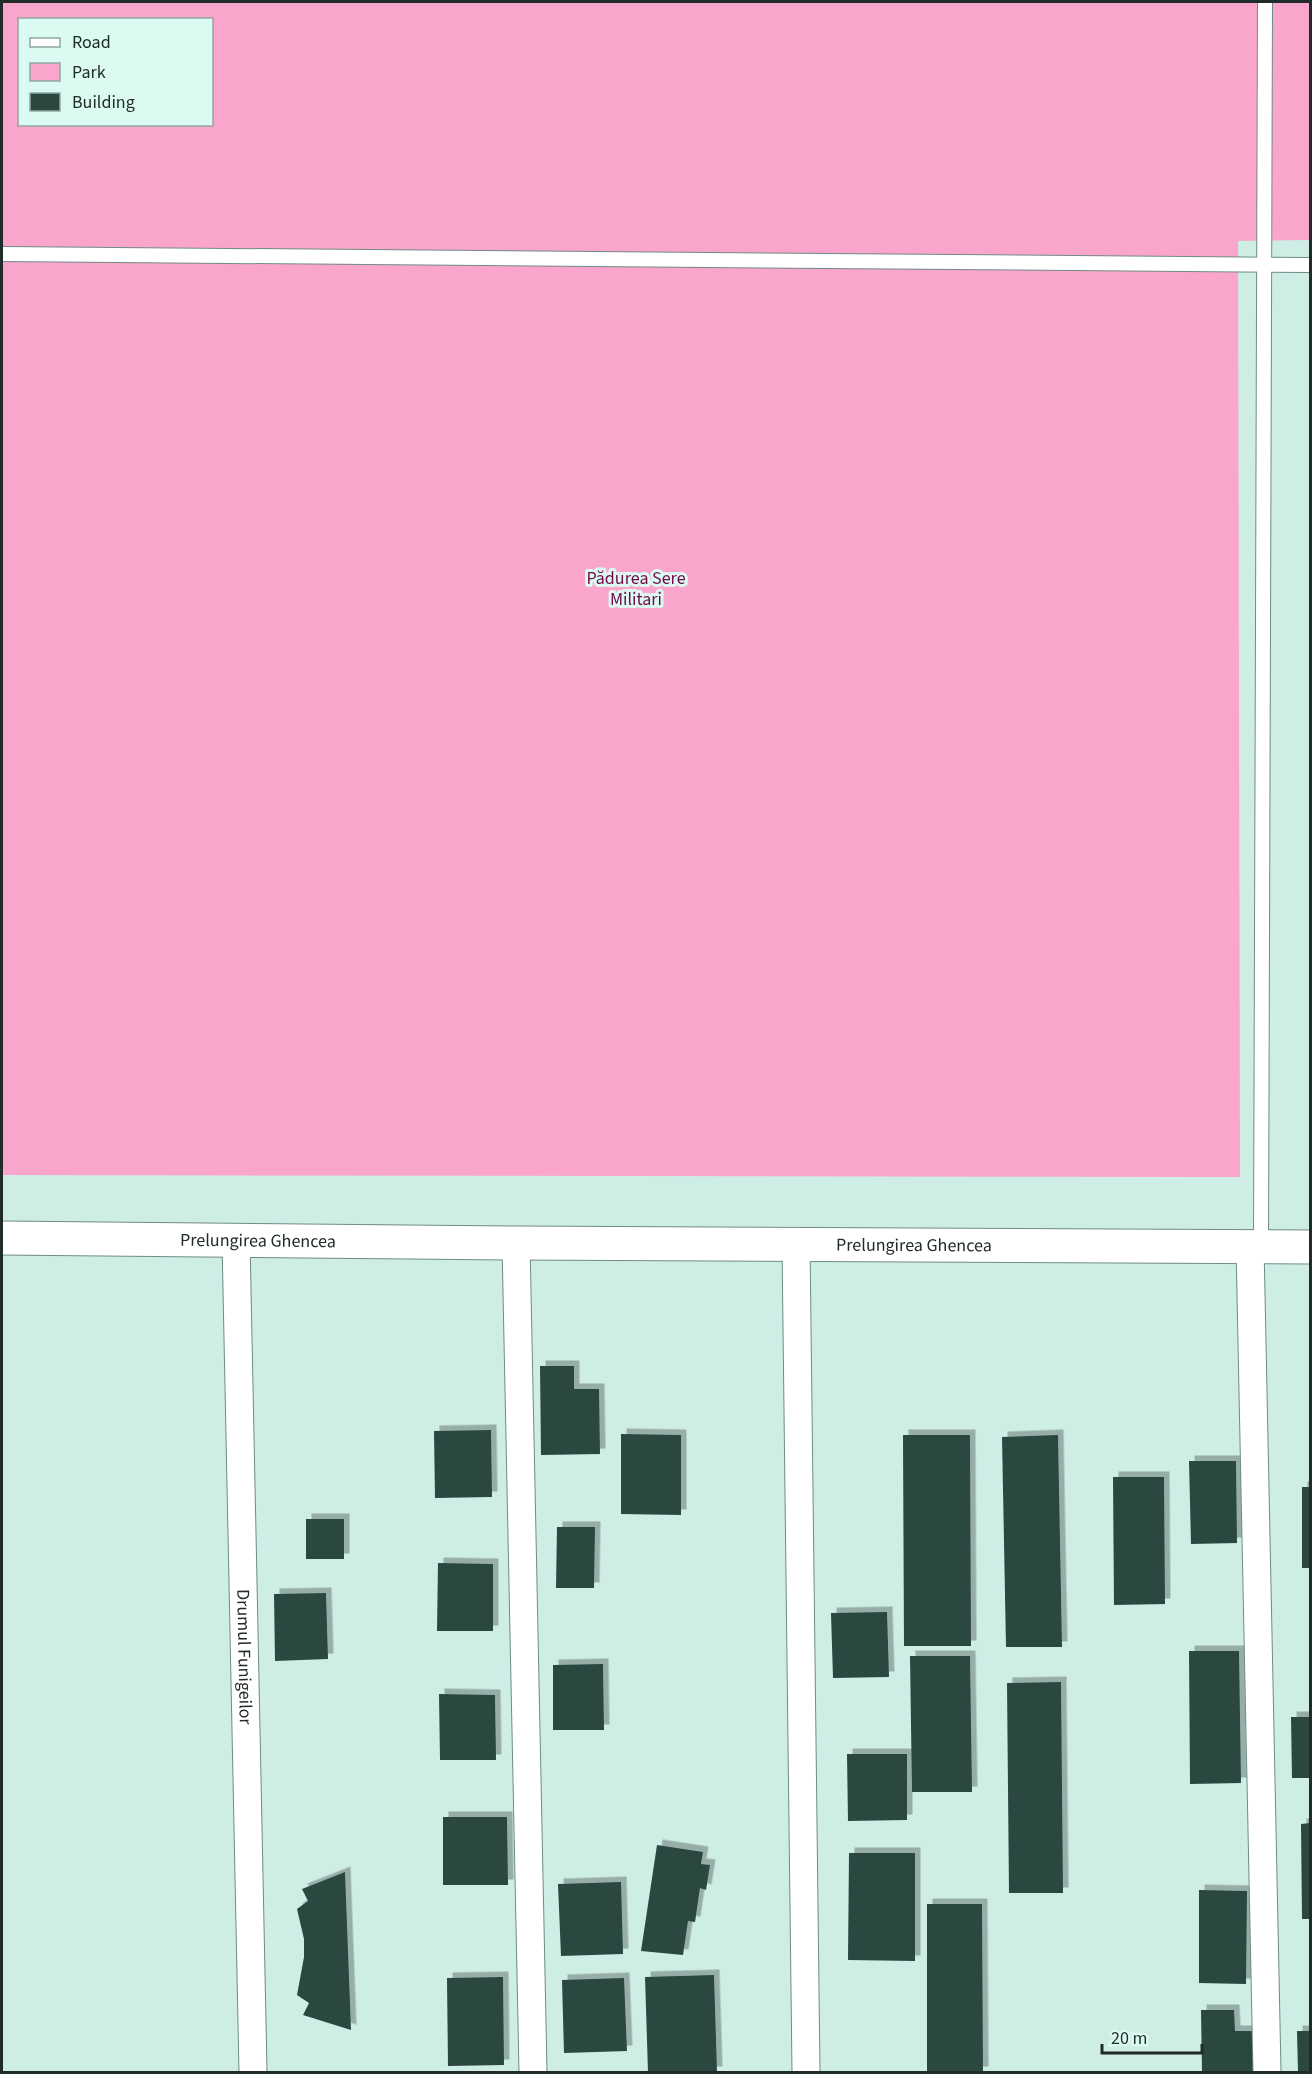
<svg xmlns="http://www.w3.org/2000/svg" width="1312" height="2074" viewBox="0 0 1312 2074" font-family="'Source Sans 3',sans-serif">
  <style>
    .green { fill: #faa5cc; fill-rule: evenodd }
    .building { fill: #2c4640; filter: url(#shadow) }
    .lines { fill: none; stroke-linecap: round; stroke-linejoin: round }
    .service-casing { stroke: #6f8c85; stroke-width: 16 }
    .minor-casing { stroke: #6f8c85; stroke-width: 29 }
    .secondary-casing { stroke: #6f8c85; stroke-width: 35 }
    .service { stroke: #fff; stroke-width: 14 }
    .minor { stroke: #fff; stroke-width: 27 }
    .secondary { stroke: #fff; stroke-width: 33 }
    .labels { text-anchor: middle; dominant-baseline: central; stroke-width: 6; stroke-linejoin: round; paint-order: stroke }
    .park-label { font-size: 18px; fill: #73084a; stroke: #dbfaf2 }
    .street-label { font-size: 18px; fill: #202c29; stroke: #dbfaf2 }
  </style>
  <defs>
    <filter id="shadow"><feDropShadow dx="5.5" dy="-5.5" stdDeviation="0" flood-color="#0004"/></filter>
  </defs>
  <rect width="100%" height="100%" fill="#ceede5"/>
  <path class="green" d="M2,2h1308v238l-72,1 2,936 -1238,-2zM20,20h192v104h-192z"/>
  <g class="building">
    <polygon points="540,1366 574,1366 574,1389 599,1389 600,1454 541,1455"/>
    <polygon points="491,1430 492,1497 435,1498 434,1431"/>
    <polygon points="621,1434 681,1435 681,1515 621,1514"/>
    <polygon points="903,1435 970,1435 971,1646 904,1646"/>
    <polygon points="1058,1435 1062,1647 1006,1647 1002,1437"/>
    <polygon points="1189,1461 1236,1461 1237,1543 1191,1544"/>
    <polygon points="1113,1477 1164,1477 1165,1604 1114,1605"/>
    <rect x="1302" y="1487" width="8" height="81"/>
    <rect x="306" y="1519" width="38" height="40"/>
    <polygon points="557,1527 595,1527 594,1588 556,1588"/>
    <polygon points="438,1563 493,1564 493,1631 437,1631"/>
    <polygon points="326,1593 328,1659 275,1661 274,1594"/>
    <polygon points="887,1612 889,1677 833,1678 831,1613"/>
    <polygon points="1189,1651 1239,1651 1241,1783 1190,1784"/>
    <polygon points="910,1656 970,1656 972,1792 912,1792"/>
    <polygon points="603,1664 604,1730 553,1730 553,1665"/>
    <polygon points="1061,1682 1063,1893 1009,1893 1007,1683"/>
    <polygon points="439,1694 495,1695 496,1760 440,1760"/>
    <polygon points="1291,1717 1310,1717 1310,1778 1292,1778"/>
    <polygon points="847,1754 907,1754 907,1820 848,1821"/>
    <polygon points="443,1817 507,1817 508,1885 443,1885"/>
    <polygon points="1310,1823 1310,1919 1302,1919 1301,1824"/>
    <polygon points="657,1845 703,1852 701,1864 710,1865 706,1890 700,1888 695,1922 688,1921 683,1955 641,1951"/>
    <polygon points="849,1853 915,1853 915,1961 848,1960"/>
    <polygon points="345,1872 351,2030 303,2015 309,2003 297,1995 304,1957 304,1939 297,1909 308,1901 302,1889"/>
    <polygon points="621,1882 623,1954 561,1956 558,1884"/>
    <polygon points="1199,1890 1247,1891 1246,1984 1199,1983"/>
    <polygon points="927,1904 982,1904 983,2072 927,2072"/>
    <polygon points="714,1975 717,2072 648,2072 645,1977"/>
    <polygon points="503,1977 504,2065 448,2066 447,1978"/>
    <polygon points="624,1978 627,2051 564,2053 562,1980"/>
    <polygon points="1201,2010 1234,2010 1235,2031 1256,2031 1258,2072 1202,2072"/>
    <polygon points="1297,2031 1310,2031 1310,2072 1298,2072"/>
  </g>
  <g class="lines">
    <g class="service-casing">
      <g id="service">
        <polyline points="2,254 1310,265"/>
        <polyline points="1261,1246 1265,2"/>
      </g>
    </g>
    <g class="minor-casing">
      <g id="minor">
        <path id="s1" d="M236,1240l17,832"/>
        <polyline points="516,1243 533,2072"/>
        <polyline points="796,1244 806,2072"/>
        <polyline points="1250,1246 1267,2072"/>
      </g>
    </g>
    <g class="secondary-casing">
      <g id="secondary">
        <path id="s2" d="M2,1238l514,5 794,4"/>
      </g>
    </g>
    <use href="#service" class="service"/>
    <use href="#minor" class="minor"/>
    <use href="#secondary" class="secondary"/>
  </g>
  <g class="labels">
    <g class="park-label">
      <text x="636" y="578">Pădurea Sere<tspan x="636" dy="21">Militari</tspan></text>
    </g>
    <g class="street-label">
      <text stroke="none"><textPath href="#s2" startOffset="256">Prelungirea Ghencea</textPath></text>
      <text stroke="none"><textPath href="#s2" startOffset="912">Prelungirea Ghencea</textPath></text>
      <text stroke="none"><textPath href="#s1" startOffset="417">Drumul Funigeilor</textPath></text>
    </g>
  </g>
  <rect width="1312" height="2074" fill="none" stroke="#202c29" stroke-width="6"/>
  <rect x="18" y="18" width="195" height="108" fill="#dbfaf2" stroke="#90a8a2" stroke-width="1.5"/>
  <rect x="30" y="38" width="30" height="9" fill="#ffffff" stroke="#90a8a2" stroke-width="1.5"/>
  <text x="72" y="48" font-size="18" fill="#202c29">Road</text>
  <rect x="30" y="63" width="30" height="18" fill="#faa5cc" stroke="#90a8a2" stroke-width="1.5"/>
  <text x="72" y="78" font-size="18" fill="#202c29">Park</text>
  <rect x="30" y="93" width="30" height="18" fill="#2c4640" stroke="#90a8a2" stroke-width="1.5"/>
  <text x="72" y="108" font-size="18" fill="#202c29">Building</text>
  <path d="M1102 2044v9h100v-9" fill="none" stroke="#202c29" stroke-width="3"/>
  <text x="1111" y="2044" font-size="18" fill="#202c29" stroke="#dbfaf2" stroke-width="4.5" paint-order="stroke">20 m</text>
</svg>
